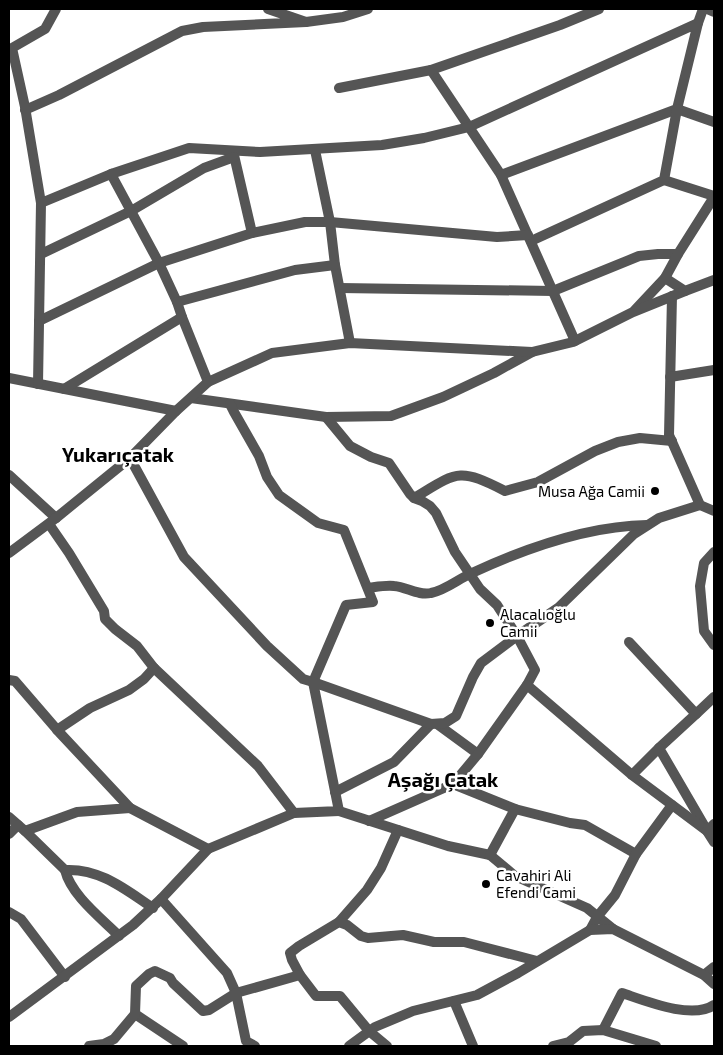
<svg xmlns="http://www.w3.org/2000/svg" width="723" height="1055" viewBox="0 0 723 1055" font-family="'Exo 2',sans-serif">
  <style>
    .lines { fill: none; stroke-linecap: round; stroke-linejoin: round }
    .minor { stroke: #555; stroke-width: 10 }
    .tertiary { stroke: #555; stroke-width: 10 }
    .poi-dot { fill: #000; stroke: #fff; stroke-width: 2 }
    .labels { text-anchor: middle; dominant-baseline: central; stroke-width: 5; stroke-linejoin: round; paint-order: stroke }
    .poi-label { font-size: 15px; fill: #000; stroke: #fff; text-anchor: start }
    .district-label { font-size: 20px; font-weight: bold; fill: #000; stroke: #fff }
  </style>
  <rect width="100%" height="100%" fill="#fff"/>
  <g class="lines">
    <g class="minor">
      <polyline points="707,9 714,12"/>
      <polyline points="306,22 343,17 368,9"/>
      <polyline points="698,23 703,9"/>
      <polyline points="431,70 501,175 575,341"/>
      <polyline points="339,88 431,70 560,25 599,9"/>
      <polyline points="25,110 59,95 182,31 203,27 306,22 268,9"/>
      <polyline points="315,150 330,222 335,265 350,343"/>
      <polyline points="233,151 252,233"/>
      <polyline points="111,174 189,148 260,152 382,145 424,138 469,127 698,23 677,109 501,175"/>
      <polyline points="664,180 714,196"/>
      <polyline points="41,203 25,107 12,48 45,29 56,9"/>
      <polyline points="531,241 664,180 677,109 714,122"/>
      <polyline points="41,254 131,211 204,168 234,157"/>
      <polyline points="665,278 685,291 714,280"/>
      <polyline points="340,288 553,291 639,256 658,254 678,254"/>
      <polyline points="672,296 669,435 700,505 714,511"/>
      <polyline points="635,310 665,278 678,254 714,197"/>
      <polyline points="182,317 208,382"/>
      <polyline points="39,321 159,263 252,233 305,222 330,222 497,237 528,235"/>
      <polyline points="670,377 714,370"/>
      <polyline points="9,378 176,411"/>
      <polyline points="38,384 41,203 111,174 159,263 177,302 295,270 335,265"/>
      <polyline points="64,389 182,317 177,302"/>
      <polyline points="191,398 326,417 391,416 443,397 494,373 532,352"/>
      <polyline points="326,417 350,446 371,457 389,463 410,494 414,498 422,501 430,506 436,513 455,552 480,589 497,605 517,636 558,608 634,534 659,518 700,505"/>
      <polyline points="130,458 184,557 267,646 303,679 313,682 346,605 373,602 344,530 318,523 279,495 267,477 259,456 234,412 230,404"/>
      <polyline points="9,475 56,518"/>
      <path d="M414,498c43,-26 44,-31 91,-7l33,-9 57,-31 23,-9 22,-4 32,3"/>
      <polyline points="49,524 69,553 104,611 105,619 115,629 137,646 154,668 258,766 294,813 208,849 130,808"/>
      <polyline points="714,552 704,563 700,586 704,631 714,645"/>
      <polyline points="9,553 56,518 130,458 176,411 208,382 272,353 350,343 532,352 573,342 633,312 685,291"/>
      <path d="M368,588c8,-1 18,-3 26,-2 13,1 24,10 37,7 15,-3 27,-14 41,-20 54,-25 115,-47 175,-48"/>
      <polyline points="629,642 696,714 714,697"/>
      <polyline points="9,680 15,681 59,732 130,808 77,812 25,831 9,817"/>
      <polyline points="696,714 659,748 705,827"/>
      <polyline points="437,724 478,754"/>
      <polyline points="57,730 90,708 129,690 144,679 154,668"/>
      <polyline points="632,775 659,748"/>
      <polyline points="453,784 515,809 570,823 585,825 636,854"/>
      <polyline points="335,792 394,762 431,724"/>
      <polyline points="339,811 448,846 490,855 515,876 587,908 613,929"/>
      <polyline points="294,813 339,811 313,682 431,724 445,723 456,716 473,677 481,663 517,636 535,670 527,685 632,775 707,831"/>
      <polyline points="369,821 453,784 478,754 527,685"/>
      <polyline points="714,824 707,831 714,842"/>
      <path d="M25,831l40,39c6,25 36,48 54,66"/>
      <polyline points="9,834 18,825"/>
      <polyline points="490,855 515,809"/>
      <path d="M65,870c35,-2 61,20 88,38"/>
      <polyline points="161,899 208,849"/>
      <polyline points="9,912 21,919 65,977"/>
      <polyline points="339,922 367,890 381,868 398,830"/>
      <polyline points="590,930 597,917 615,895 636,854 672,805"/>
      <polyline points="300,975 292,960 290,953 299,946 339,922 347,925 361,936 368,938 403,935 434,942 464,942 537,961"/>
      <polyline points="704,975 714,967"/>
      <polyline points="454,1001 473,1046"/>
      <polyline points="135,1014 183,1046"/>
      <polyline points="9,1017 133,925 161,899 227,973 236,993 300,975 316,996 340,996 369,1031 387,1046"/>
      <path d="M603,1030l19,-37c24,8 70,27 92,12"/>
      <polyline points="89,1046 104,1044 114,1039 135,1014 136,986 149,974 155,971 170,978 173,983 203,1011 209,1010 236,993 246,1041 255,1046"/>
      <polyline points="553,1046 569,1042 583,1031 603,1030 656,1046"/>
    </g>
    <polyline class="tertiary" points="349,1046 375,1027 413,1011 477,995 518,973 590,930 613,929 704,975 714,984"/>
  </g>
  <g class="poi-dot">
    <circle cx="655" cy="491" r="5"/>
    <circle cx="490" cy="623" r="5"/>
    <circle cx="486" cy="884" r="5"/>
  </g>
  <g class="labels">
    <g class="poi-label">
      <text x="645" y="491" text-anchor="end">Musa Ağa Camii</text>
      <text x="500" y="614">Alacalıoğlu<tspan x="500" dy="17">Camii</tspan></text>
      <text x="496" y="875">Cavahiri Ali<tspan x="496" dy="17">Efendi Cami</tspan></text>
    </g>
    <g class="district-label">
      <text x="118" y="454">Yukarıçatak</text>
      <text x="443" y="779">Aşağı Çatak</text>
    </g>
  </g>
  <rect width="723" height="1055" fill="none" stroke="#000000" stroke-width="20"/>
</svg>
